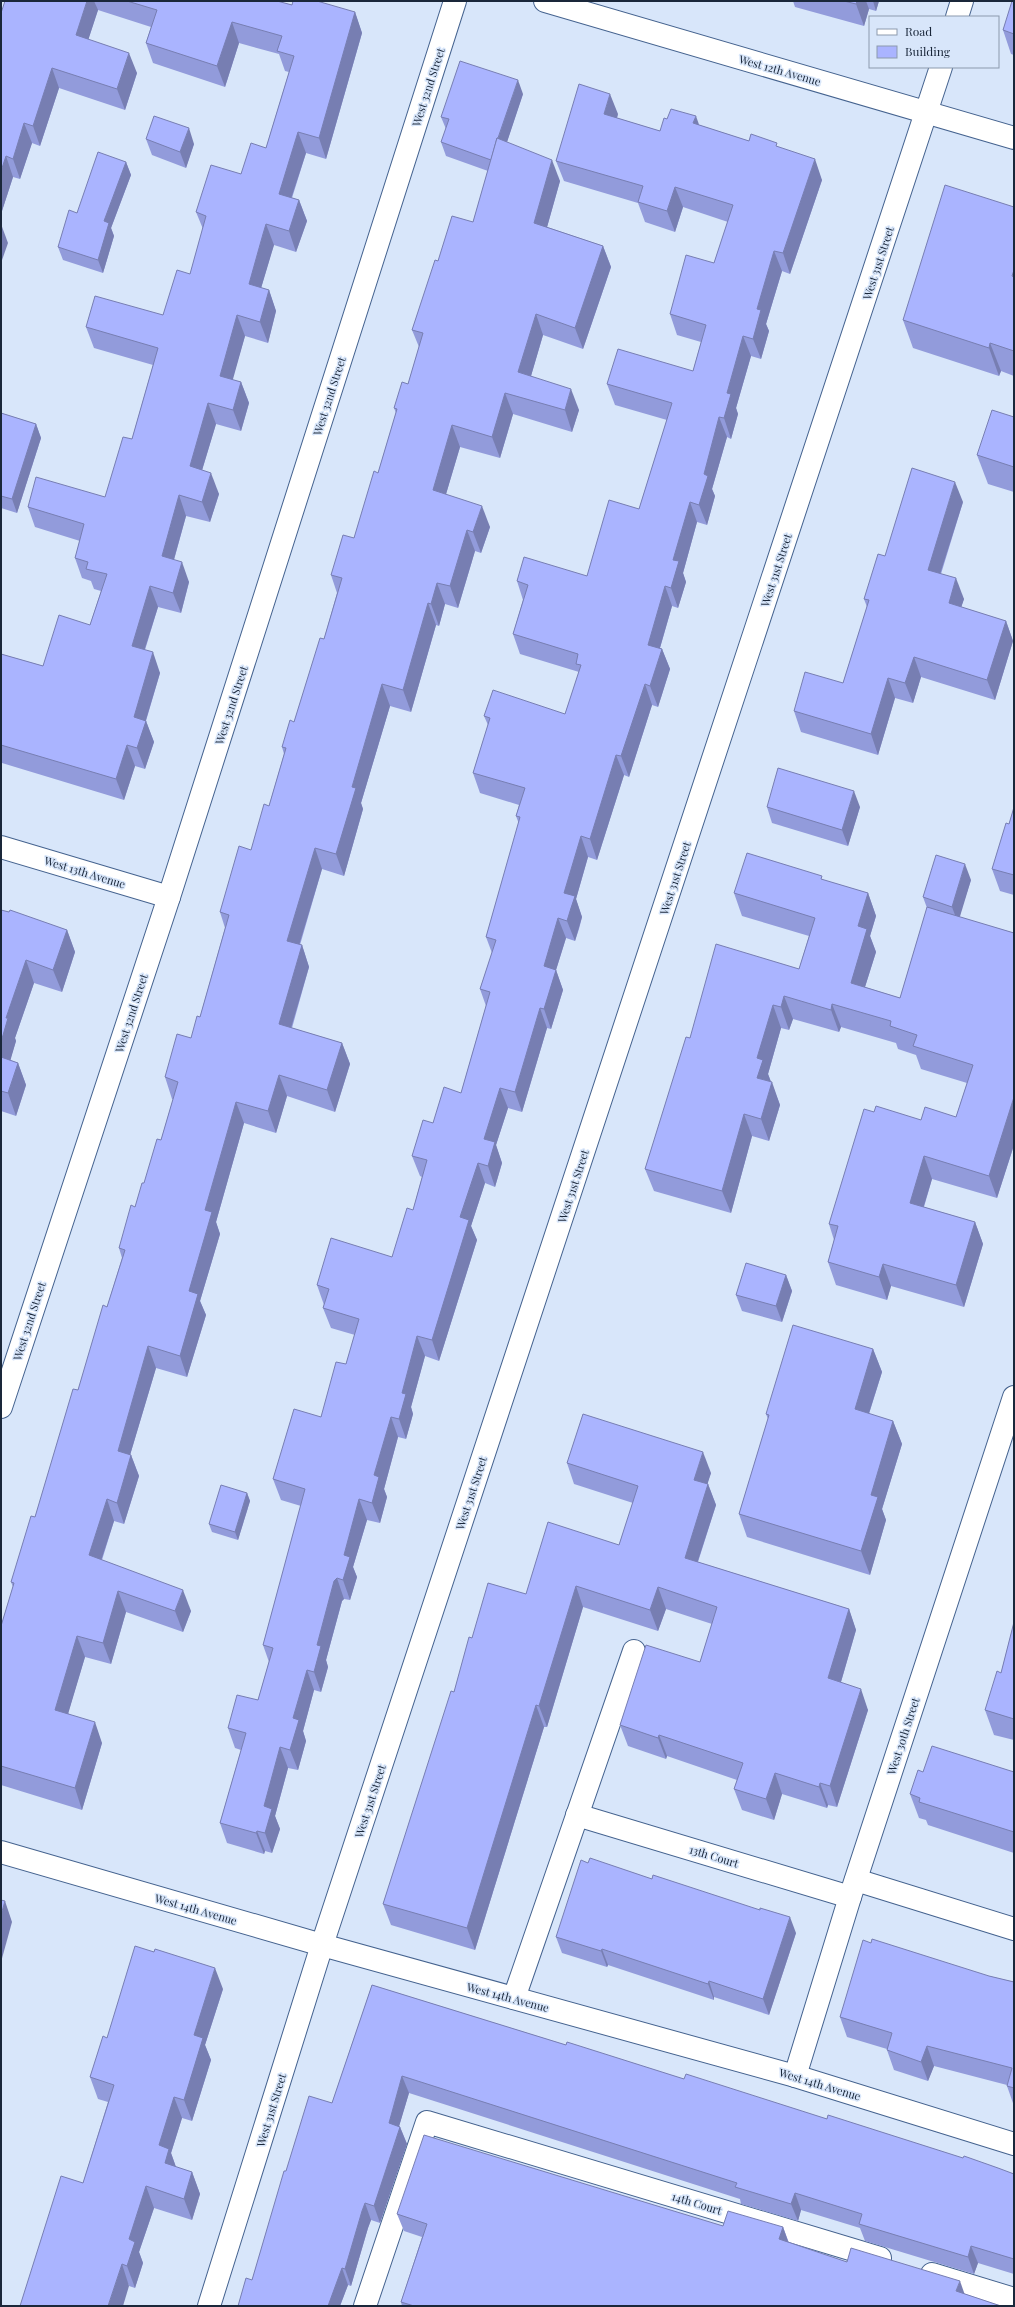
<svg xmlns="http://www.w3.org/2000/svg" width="1015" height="2307" viewBox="0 0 1015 2307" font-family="'Playfair Display',serif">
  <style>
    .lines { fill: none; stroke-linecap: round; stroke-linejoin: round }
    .minor-casing { stroke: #45638f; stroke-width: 24 }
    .major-casing { stroke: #45638f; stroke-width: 24 }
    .minor { stroke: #fff; stroke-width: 22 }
    .major { stroke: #fff; stroke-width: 22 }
    .wall { fill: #929bdb }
    .shaded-wall { fill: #777eb2 }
    .building { fill: #aab4ff; stroke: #777eb2 }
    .labels { text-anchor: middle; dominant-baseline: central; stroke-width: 3; stroke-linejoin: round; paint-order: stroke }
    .street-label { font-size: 11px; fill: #1a273a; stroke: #d8e6fa }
  </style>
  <rect width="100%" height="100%" fill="#d8e6fa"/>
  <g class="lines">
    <g class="minor-casing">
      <g id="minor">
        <polyline points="957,17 962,1"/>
        <polyline points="1,847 169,897"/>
        <polyline points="1,1407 169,897 455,1"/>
        <polyline points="577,1815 850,1897"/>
        <polyline points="1,1852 322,1945 795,2076 1014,2144"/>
        <polyline points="856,1880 1014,1929"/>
        <polyline points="514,1998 634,1651"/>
        <polyline points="795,2076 850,1897 1014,1397"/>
        <polyline points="932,2274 1014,2299"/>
        <polyline points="209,2306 322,1945 941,67"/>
        <polyline points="365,2306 427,2122 880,2258"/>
      </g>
    </g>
    <g class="major-casing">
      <polyline id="major" points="545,1 1014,138"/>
    </g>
    <use href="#minor" class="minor"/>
    <use href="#major" class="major"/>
  </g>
  <g class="wall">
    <polygon points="5,1 277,1 292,5 355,12 362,33 326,159 306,153 292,198 299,200 307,221 296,252 274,245 271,254 261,288 269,290 276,311 268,343 245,336 232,380 241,382 249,403 241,431 216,424 202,470 219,494 210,522 186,516 174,560 189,582 181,613 158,607 145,650 160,673 146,721 154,742 145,769 135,766 124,800 2,763 1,765 1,654 43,666 90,625 101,591 94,589 91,581 82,578 75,558 80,541 35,527 28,507 105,497 132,439 153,365 94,348 86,327 163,315 190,274 203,229 196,212 241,174 266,148 289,72 285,71 279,54 239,43 225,87 153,63 146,43 151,27 98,10 88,40 137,73 125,110 59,88 40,146 32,143 20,179 13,177 1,214"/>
    <polygon points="793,1 879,1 876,11 869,9 864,26 795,7"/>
    <polygon points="1014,1 1014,55 1011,54 1003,30"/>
    <polygon points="523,94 507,142 560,181 547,227 603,246 611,267 583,349 543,335 531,376 579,410 572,432 513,414 500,458 460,447 446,494 490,527 481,553 475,551 458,608 445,604 439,626 436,625 411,712 390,706 361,803 363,809 344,876 322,869 300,945 302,945 309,967 292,1028 342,1043 350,1064 335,1112 287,1096 276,1133 244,1123 216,1222 220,1234 200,1301 206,1315 187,1377 156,1368 130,1455 131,1455 139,1476 124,1524 114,1521 102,1560 191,1611 183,1632 126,1612 111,1664 85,1657 68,1713 102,1743 82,1810 1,1785 1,1626 13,1587 11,1582 35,1517 78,1390 107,1307 122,1258 119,1248 161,1140 173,1099 172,1099 165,1077 191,1038 200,1017 225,928 220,912 251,850 269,806 284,754 282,747 294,722 324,639 337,593 331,575 354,538 378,473 396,413 394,408 408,384 419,347 412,330 438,261 473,222 488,171 446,156 441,142 446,129 441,117"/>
    <polygon points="618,114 617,118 660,131 667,119 699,125 749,141 779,147 822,180 790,274 782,271 766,324 769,331 761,359 751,356 736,408 738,414 731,439 727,437 712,489 715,496 707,525 697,522 683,573 686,582 678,608 672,606 660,648 662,649 670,669 658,707 652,705 629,777 624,775 597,860 588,857 576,899 582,917 579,929 575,941 566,938 556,970 563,990 551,1029 547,1028 522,1112 508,1108 496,1145 502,1163 495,1187 485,1183 471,1226 477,1240 439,1361 425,1356 411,1407 413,1414 406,1439 398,1437 384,1489 387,1497 380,1523 367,1520 353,1567 357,1577 350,1600 344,1599 342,1601 326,1660 328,1667 321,1692 314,1690 303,1731 306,1741 298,1770 288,1768 275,1816 280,1829 272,1853 265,1851 264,1854 227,1843 220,1823 241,1750 235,1748 228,1728 258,1700 269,1662 263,1645 301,1506 281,1500 273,1479 321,1417 346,1364 355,1335 331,1328 323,1308 324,1305 317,1285 392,1257 413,1210 422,1177 420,1176 412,1156 433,1123 461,1093 486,1006 480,989 492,953 486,937 519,824 516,816 519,805 480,793 473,773 488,725 484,716 565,714 579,673 579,672 520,654 513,634 523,600 517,581 587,576 639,509 667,420 615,405 607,384 693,371 701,342 677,335 670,314 714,263 728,222 683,207 675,232 645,222 638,203 564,181 556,161"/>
    <polygon points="146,139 194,144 186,168 152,155"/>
    <polygon points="126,162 131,175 111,228 114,236 103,273 63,260 58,247 77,213"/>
    <polygon points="1014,207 1014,376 1001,371 999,376 913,348 903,320"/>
    <polygon points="1,413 36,424 41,438 17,513 1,508"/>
    <polygon points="1014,417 1014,492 988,484 977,455"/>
    <polygon points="963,502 941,574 964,599 961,607 1006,621 1013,641 995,700 921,677 913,703 895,698 878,755 801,732 794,711 843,683 867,607 864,599 885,556"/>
    <polygon points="767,807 860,807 848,846 772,823"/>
    <polygon points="1014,807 1014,895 1000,891 992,869 1009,824"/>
    <polygon points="823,880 868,893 876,916 870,936 876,952 865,987 900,998 927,908 923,897 971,880 959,917 1014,933 1014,1145 997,1198 932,1179 924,1207 975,1222 983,1244 964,1307 891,1286 887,1300 836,1285 828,1262 834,1240 829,1224 874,1112 921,1120 956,1117 967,1083 921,1069 916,1055 898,1049 896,1043 841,1027 839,1032 793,1019 789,1030 781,1028 768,1074 780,1105 769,1141 752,1136 731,1213 654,1191 645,1169 690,1038 799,969 809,936 742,916 734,893"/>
    <polygon points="1,910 67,930 75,952 62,992 34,983 15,1038 16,1041 10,1060 18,1063 26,1085 16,1116 1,1111"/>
    <polygon points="786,1275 792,1291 782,1322 742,1311 736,1295"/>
    <polygon points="873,1349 882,1372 869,1414 893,1421 902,1444 882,1509 886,1520 870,1575 747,1537 739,1514 768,1419 766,1414"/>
    <polygon points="567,1463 711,1473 707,1484 708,1484 716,1505 698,1562 849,1609 856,1630 841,1682 868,1710 837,1807 828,1805 827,1808 782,1794 774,1820 742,1810 734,1789 737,1780 667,1756 666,1759 628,1746 620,1725 700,1662 712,1624 666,1609 658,1631 583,1607 547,1727 544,1727 475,1950 391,1925 383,1904 472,1638 526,1594 619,1545 633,1503 574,1484"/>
    <polygon points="247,1493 250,1501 238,1540 212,1532 209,1524"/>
    <polygon points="1014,1622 1014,1740 994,1735 985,1710 1001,1673"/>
    <polygon points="923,1772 1014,1772 1014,1853 928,1825 926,1820 919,1818 910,1794"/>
    <polygon points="796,1933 769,2015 714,1997 714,2000 608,1965 607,1967 562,1953 556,1937"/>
    <polygon points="989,1976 1014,1982 1014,2106 1007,2086 1007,2085 934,2066 928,2081 894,2070 887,2050 887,2049 847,2037 840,2017"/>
    <polygon points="372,1985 566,2045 684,2079 827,2119 1014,2174 1014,2274 978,2263 974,2274 865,2241 860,2228 801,2210 798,2221 741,2204 740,2199 409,2093 399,2126 400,2127 407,2144 380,2223 371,2220 368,2228 351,2286 348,2285 340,2306 238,2306 252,2280 286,2171 332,2103"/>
    <polygon points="223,1989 205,2045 211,2060 192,2121 182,2118 171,2153 176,2167 192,2172 200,2194 192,2220 154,2208 139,2252 143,2263 135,2288 129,2286 83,2183 108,2102 98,2099 90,2077 107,2038"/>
    <polygon points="397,2214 723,2226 783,2227 789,2243 847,2262 965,2294 1001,2306 402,2306 401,2302 422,2237 404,2231"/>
  </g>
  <g class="shaded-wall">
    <polygon points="87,1 94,1 98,10 83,56 76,35"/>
    <polygon points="857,1 866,1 869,9 864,26 856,4"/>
    <polygon points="873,1 879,1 876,11"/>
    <polygon points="355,12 362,33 326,159 319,138"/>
    <polygon points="232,22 239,43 225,87 217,66"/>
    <polygon points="129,53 137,73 125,110 117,89"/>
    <polygon points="52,68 59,88 40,146 33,126"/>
    <polygon points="518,80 523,94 496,175 491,160"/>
    <polygon points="610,94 618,114 612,134 604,114"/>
    <polygon points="696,116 703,136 693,123"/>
    <polygon points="24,123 32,143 20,179 13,159"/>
    <polygon points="189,128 194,144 186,168 180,152"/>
    <polygon points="298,132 306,153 286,214 279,194"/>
    <polygon points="6,156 13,177 1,214 1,171"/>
    <polygon points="815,159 822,180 790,274 783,253"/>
    <polygon points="552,160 560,181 542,245 534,223"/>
    <polygon points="126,162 131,175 111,228 114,236 103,273 98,260 104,221"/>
    <polygon points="675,187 683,207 675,232 667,211"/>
    <polygon points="299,200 307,221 296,252 289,231"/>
    <polygon points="1,224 8,243 1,263"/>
    <polygon points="266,224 274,245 256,305 249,284"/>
    <polygon points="603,246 611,267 583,349 575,328"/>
    <polygon points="774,251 782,271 766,324 769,331 761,359 753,339 757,309"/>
    <polygon points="269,290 276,311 268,343 260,322"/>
    <polygon points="536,314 543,335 526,393 518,372"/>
    <polygon points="237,315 245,336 228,397 220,376"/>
    <polygon points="743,336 751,356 736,408 738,414 731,439 724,418 727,393"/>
    <polygon points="990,343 1001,371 999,376 989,348"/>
    <polygon points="241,382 249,403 241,431 233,410"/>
    <polygon points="571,389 579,410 572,432 565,410"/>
    <polygon points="505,393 513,414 500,458 492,437"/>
    <polygon points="208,403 216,424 197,487 190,466"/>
    <polygon points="719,417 727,437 712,489 715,496 707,525 699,505 704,474"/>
    <polygon points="36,424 41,438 17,513 12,499"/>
    <polygon points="452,425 460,447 441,511 433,490"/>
    <polygon points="211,473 219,494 210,522 202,502"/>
    <polygon points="955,482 963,502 935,590 928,570"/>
    <polygon points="179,495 186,516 169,577 162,556"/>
    <polygon points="690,502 697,522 683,573 686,582 678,608 671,588 673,560"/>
    <polygon points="482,506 490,527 481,553 473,532"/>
    <polygon points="467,530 475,551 458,608 450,586"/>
    <polygon points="182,562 189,582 181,613 173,593"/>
    <polygon points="956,578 964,599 956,623 949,603"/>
    <polygon points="437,583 445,604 439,626 431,604"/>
    <polygon points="150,586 158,607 139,667 132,646"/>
    <polygon points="665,586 672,606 655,665 648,645"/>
    <polygon points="428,603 436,625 411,712 403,690"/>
    <polygon points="1006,621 1013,641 995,700 987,680"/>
    <polygon points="662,649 670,669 658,707 650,686"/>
    <polygon points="153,652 160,673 145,723 146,721 154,742 145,769 137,748 134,717"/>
    <polygon points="914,657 921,677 913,703 905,683"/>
    <polygon points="888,678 895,698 878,755 871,734"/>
    <polygon points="382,684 390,706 361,803 363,809 344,876 336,854 352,787"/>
    <polygon points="645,684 652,705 629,777 621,756"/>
    <polygon points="127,745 135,766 124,800 116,779"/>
    <polygon points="616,755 624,775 597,860 590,839"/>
    <polygon points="854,791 860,807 848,846 842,830"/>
    <polygon points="581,836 588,857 576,899 582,917 575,941 567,921 564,893"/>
    <polygon points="315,848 322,869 294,962 287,941"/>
    <polygon points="965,864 971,880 958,923 952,907"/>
    <polygon points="868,893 876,916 870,936 876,952 859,1006 851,983 858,926"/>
    <polygon points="558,918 566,938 556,970 563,990 551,1029 544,1009 544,966"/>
    <polygon points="67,930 75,952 62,992 53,970"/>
    <polygon points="302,945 309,967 286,1045 279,1024"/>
    <polygon points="26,960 34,983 15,1038 16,1041 5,1079 1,1068 1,1042 6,1018"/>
    <polygon points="784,996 793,1019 789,1030 781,1007"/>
    <polygon points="832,1004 841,1027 839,1032 831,1010"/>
    <polygon points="773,1005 781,1028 768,1074 771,1082 757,1078 757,1058"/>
    <polygon points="540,1008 547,1028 522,1112 515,1092"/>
    <polygon points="342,1043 350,1064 335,1112 327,1090"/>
    <polygon points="18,1063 26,1085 16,1116 8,1093"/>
    <polygon points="279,1075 287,1096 276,1133 268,1111"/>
    <polygon points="772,1082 780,1105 769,1141 761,1119"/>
    <polygon points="500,1088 508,1108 496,1145 502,1163 495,1187 488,1166 484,1139"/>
    <polygon points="1014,1097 1014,1145 997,1198 989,1176"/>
    <polygon points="236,1102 244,1123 216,1222 220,1234 200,1301 206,1315 187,1377 180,1356 189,1291 205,1210"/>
    <polygon points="744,1114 752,1136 731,1213 722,1191"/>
    <polygon points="924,1156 932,1179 918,1225 910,1203"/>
    <polygon points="478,1163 485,1183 471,1226 477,1240 439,1361 432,1340 460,1217"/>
    <polygon points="975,1222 983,1244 964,1307 956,1285"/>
    <polygon points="883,1264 891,1286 887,1300 879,1277"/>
    <polygon points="786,1275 792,1291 782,1322 776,1306"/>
    <polygon points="417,1336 425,1356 411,1407 413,1414 406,1439 399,1419 402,1393"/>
    <polygon points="148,1346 156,1368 125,1472 118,1451"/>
    <polygon points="873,1349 882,1372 863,1432 855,1409"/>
    <polygon points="391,1417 398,1437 384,1489 387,1497 380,1523 372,1503 374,1475"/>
    <polygon points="893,1421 902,1444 882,1509 886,1520 870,1575 861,1551 871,1495"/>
    <polygon points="703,1452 711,1473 702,1501 694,1480"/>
    <polygon points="131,1455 139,1476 124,1524 117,1503"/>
    <polygon points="708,1484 716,1505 692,1579 685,1558"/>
    <polygon points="247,1493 250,1501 238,1540 235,1532"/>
    <polygon points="107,1499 114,1521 96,1576 89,1555"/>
    <polygon points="359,1499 367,1520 353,1567 357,1577 350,1600 343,1580 344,1555"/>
    <polygon points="337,1578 344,1599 342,1601 326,1660 328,1667 321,1692 314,1672 317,1645 334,1581"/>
    <polygon points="576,1586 583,1607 547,1727 539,1706"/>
    <polygon points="658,1587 666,1609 658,1631 650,1610"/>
    <polygon points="183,1590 191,1611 183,1632 175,1611"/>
    <polygon points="118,1591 126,1612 111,1664 103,1643"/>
    <polygon points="849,1609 856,1630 836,1699 828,1678"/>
    <polygon points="77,1636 85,1657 63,1731 55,1710"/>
    <polygon points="307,1670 314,1690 303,1731 306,1741 298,1770 290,1750 293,1718"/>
    <polygon points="861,1689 868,1710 837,1807 830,1786"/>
    <polygon points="536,1705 544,1727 475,1950 467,1928"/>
    <polygon points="95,1722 102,1743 82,1810 75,1788"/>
    <polygon points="659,1735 667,1756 666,1759 658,1738"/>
    <polygon points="280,1747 288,1768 275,1816 280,1829 272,1853 265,1833 264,1806"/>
    <polygon points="775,1773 782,1794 774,1820 766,1799"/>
    <polygon points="820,1783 828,1805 827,1808 819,1787"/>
    <polygon points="257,1831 265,1851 264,1854 256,1833"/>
    <polygon points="5,1901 12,1922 1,1962 1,1915"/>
    <polygon points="790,1917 796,1933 769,2015 763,1999"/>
    <polygon points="602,1949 608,1965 607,1967 601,1951"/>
    <polygon points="215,1968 223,1989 205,2045 211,2060 192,2121 184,2100 194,2035"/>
    <polygon points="709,1981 714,1997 714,2000 708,1984"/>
    <polygon points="927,2046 934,2066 928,2081 921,2062"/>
    <polygon points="402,2076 409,2093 395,2140 389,2123"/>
    <polygon points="174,2097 182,2118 171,2153 177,2170 172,2185 159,2145"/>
    <polygon points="400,2127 407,2144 380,2223 374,2206"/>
    <polygon points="192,2172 200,2194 192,2220 184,2199"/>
    <polygon points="146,2186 154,2208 139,2252 143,2263 135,2288 127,2266 129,2239"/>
    <polygon points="795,2193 801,2210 798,2221 791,2204"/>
    <polygon points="365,2203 371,2220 368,2228 351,2286 345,2269 362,2211"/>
    <polygon points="783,2227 789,2244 779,2239"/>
    <polygon points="971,2246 978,2263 974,2274 968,2257"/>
    <polygon points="122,2264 129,2286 123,2306 108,2306"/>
    <polygon points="342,2268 348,2285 340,2306 328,2306"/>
    <polygon points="960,2281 966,2298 956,2291"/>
  </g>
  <g class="building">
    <polygon points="5,1 87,1 76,35 129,53 117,89 52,68 33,126 24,123 13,159 6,156 1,171 1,13"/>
    <polygon points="127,1 277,1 292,5 293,1 317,1 355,12 319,138 298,132 279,194 299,200 289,231 266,224 263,234 249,284 269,290 260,322 237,315 220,376 241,382 233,410 208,403 190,466 211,473 202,502 179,495 162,556 182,562 173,593 150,586 132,646 153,652 134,717 146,721 137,748 127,745 116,779 1,745 1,654 43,666 59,615 90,625 107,574 86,569 88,562 75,558 84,524 28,507 36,477 105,497 123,437 132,439 158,348 86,327 95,296 163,315 177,270 190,274 206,216 196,212 211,165 241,174 251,143 266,148 294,56 277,51 282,36 232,22 217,66 146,43 157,10"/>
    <polygon points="844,1 857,1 856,4"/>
    <polygon points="1012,1 1014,1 1014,34 1003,30"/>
    <polygon points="460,61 518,80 498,138 497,138 491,160 441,142 449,119 441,117"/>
    <polygon points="579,84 610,94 604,114 660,131 664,118 667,119 671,109 696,116 693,123 749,141 751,134 777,143 776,146 815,159 783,253 774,251 757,309 761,310 753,339 743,336 727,393 731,394 724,418 719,417 704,474 708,476 699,505 690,502 673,560 679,561 671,588 665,586 648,645 662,649 650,686 645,684 621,756 616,755 590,839 581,836 564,893 575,896 571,908 567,921 558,918 544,966 556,970 544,1009 540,1008 515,1092 500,1088 484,1139 495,1142 488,1166 478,1163 460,1217 469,1220 432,1340 417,1336 402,1393 406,1394 399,1419 391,1417 374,1475 379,1477 372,1503 359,1499 344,1555 350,1557 343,1580 337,1578 334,1581 317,1645 321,1646 314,1672 307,1670 293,1718 299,1720 290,1750 280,1747 264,1806 272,1809 265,1833 257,1831 256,1833 220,1823 246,1733 228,1728 237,1695 258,1700 273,1648 263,1645 305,1489 273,1479 294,1409 321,1417 336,1362 346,1364 359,1319 323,1308 329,1289 317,1285 331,1238 392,1257 407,1208 413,1210 427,1160 412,1156 423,1120 433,1123 444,1087 461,1093 490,992 480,989 496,940 486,937 520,817 516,816 525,788 473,773 490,718 484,716 493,690 565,714 581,665 576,664 578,654 513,634 528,585 517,581 524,557 587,576 609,500 639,509 672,403 607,384 618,349 693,371 706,325 670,314 686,255 714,263 733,205 675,187 667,211 638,202 643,186 556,161"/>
    <polygon points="154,116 189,128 180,152 146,139"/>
    <polygon points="497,138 552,160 534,223 603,246 575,328 536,314 518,372 571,389 565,410 505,393 492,437 452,425 433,490 482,506 473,532 467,530 450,586 437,583 431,604 428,603 403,690 382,684 352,787 356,788 336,854 315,848 287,941 302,945 279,1024 342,1043 327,1090 279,1075 268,1111 236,1102 205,1210 212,1212 189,1291 198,1294 180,1356 148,1346 118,1451 131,1455 117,1503 107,1499 89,1555 183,1590 175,1611 118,1591 103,1643 77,1636 55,1710 95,1722 75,1788 1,1766 1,1626 14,1583 11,1582 31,1516 35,1517 73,1389 78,1390 103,1305 107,1307 125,1250 119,1248 131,1205 135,1207 142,1183 144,1183 157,1139 161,1140 178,1082 165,1077 177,1034 191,1038 197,1016 200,1017 229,915 220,912 239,846 251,850 264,804 269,806 286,748 282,747 290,720 294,722 320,638 324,639 342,578 331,575 343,535 354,538 374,471 378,473 397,409 394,408 402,382 408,384 423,333 412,330 435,260 438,261 452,216 473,222"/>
    <polygon points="98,152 126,162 104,221 109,223 98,260 58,247 69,210 77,213"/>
    <polygon points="945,185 1014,207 1014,270 1012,276 1014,277 1014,351 990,343 989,348 903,320"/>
    <polygon points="992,410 1014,417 1014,467 977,455"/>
    <polygon points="1,413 36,424 12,499 1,496"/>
    <polygon points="912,468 955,482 928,570 956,578 949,603 1006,621 987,680 914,657 905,683 888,678 871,734 794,711 805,672 843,683 869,600 864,599 878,554 885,556"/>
    <polygon points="778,768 854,791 842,830 767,807"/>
    <polygon points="1014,807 1014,875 992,869 1006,823 1009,824"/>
    <polygon points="747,853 822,876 821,879 868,893 858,926 867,929 851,983 900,998 927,907 1014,933 1014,1097 989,1176 924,1156 910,1203 975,1222 956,1285 883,1264 879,1277 828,1262 838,1226 829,1224 864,1109 874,1112 876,1106 921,1120 925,1107 956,1117 973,1065 913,1046 917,1035 890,1026 891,1021 832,1004 831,1010 784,996 781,1007 773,1005 757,1058 763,1060 757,1078 772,1082 761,1119 744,1114 722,1191 645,1169 686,1037 690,1038 716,944 799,969 815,918 734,893"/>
    <polygon points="936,855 965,864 952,907 923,897"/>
    <polygon points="1,910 9,912 10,910 67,930 53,970 26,960 6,1018 8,1018 1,1042"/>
    <polygon points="1,1057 18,1063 8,1093 1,1091"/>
    <polygon points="746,1263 786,1275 776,1306 736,1295"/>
    <polygon points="793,1325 873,1349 855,1409 893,1421 871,1495 878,1497 861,1551 739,1514 769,1415 766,1414"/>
    <polygon points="583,1414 703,1452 694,1480 708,1484 685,1558 849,1609 828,1678 861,1689 830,1786 820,1783 819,1787 775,1773 766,1799 734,1789 743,1763 659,1735 658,1738 620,1725 646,1645 700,1662 717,1607 658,1587 650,1610 576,1586 539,1706 536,1705 467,1928 383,1904 451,1691 454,1692 469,1637 472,1638 488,1583 526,1594 548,1522 619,1545 638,1486 567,1463"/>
    <polygon points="221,1485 247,1493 235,1532 209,1524"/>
    <polygon points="1014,1622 1014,1719 985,1710 997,1671 1001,1673"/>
    <polygon points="932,1746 1014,1772 1014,1832 919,1802 920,1798 910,1794 918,1770 923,1772"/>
    <polygon points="590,1858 652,1879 653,1875 760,1910 760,1908 790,1917 763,1999 709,1981 708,1984 602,1949 601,1951 556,1937 581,1860 588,1863"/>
    <polygon points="1,1900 5,1901 1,1915"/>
    <polygon points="872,1939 989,1976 1014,1982 1014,2088 1007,2086 1012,2068 927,2046 921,2062 887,2050 892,2033 840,2017 863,1940 871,1943"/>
    <polygon points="135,1946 154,1952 155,1949 215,1968 194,2035 203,2038 184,2100 174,2097 159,2145 169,2149 165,2163 192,2172 184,2199 146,2186 129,2239 135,2242 127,2266 122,2264 108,2306 20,2306 61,2176 83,2183 114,2085 90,2077 103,2036 107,2038"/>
    <polygon points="372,1985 566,2045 567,2042 684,2079 686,2074 827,2119 828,2115 963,2158 964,2156 998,2168 1014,2174 1014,2259 971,2246 968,2257 859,2224 862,2214 795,2193 791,2204 735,2187 737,2183 402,2076 389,2123 400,2127 374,2206 365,2203 362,2211 345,2269 342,2268 328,2306 238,2306 246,2278 252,2280 284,2171 286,2171 309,2096 332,2103"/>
    <polygon points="424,2135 723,2226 728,2211 783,2227 779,2239 847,2262 851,2248 960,2281 956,2291 1001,2306 414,2306 401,2302 427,2224 397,2214"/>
  </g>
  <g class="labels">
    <g class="street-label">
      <text transform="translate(780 70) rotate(16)">West 12th Avenue</text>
      <text transform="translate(428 87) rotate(-72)">West 32nd Street</text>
      <text transform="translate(878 263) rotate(-72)">West 31st Street</text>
      <text transform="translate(329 396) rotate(-72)">West 32nd Street</text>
      <text transform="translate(776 570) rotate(-72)">West 31st Street</text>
      <text transform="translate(231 705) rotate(-72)">West 32nd Street</text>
      <text transform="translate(85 872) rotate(17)">West 13th Avenue</text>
      <text transform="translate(675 878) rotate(-72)">West 31st Street</text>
      <text transform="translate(131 1013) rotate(-72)">West 32nd Street</text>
      <text transform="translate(573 1186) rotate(-72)">West 31st Street</text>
      <text transform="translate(29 1321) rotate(-72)">West 32nd Street</text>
      <text transform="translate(471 1493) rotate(-72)">West 31st Street</text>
      <text transform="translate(903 1736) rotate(-72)">West 30th Street</text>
      <text transform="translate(370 1801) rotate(-72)">West 31st Street</text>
      <text transform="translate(714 1856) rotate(17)">13th Court</text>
      <text transform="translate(196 1909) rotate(16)">West 14th Avenue</text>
      <text transform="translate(508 1997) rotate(15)">West 14th Avenue</text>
      <text transform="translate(820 2084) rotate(17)">West 14th Avenue</text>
      <text transform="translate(271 2110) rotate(-73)">West 31st Street</text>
      <text transform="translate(697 2203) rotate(17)">14th Court</text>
    </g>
  </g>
  <rect width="1015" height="2307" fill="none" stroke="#1a273a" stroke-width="4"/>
  <rect x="869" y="16" width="130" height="52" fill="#d8e6fa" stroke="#8c9aad"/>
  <rect x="877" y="29" width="20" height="6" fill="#ffffff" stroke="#8c9aad"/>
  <text x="905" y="36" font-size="12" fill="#1a273a">Road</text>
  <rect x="877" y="46" width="20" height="12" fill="#aab4ff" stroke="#8c9aad"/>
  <text x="905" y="56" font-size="12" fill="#1a273a">Building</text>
</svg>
